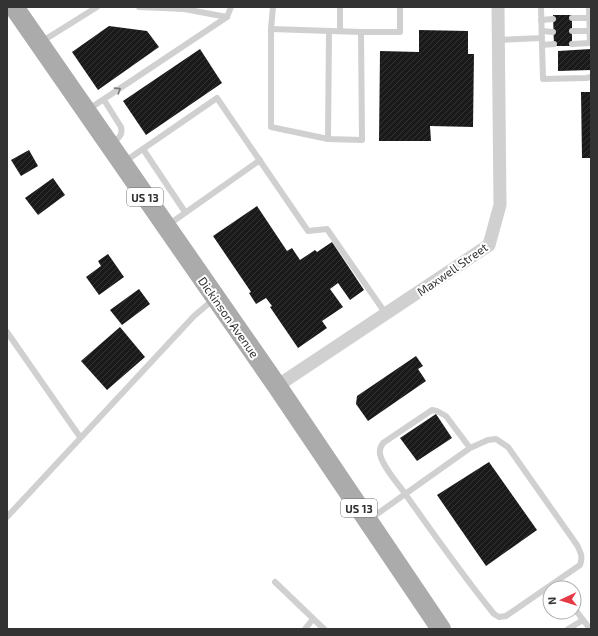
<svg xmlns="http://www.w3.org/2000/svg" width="598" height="636" viewBox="0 0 598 636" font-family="'Exo 2',sans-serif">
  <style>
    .building { fill: url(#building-hatch) }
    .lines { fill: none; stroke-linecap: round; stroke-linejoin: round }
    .service { stroke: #d0d0d0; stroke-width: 6 }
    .minor { stroke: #d0d0d0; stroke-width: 13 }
    .primary { stroke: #ababab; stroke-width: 20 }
    .oneway { stroke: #7a7a7a }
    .labels { text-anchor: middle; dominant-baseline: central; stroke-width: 4; stroke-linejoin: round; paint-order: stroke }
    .shield { fill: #fff; stroke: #707070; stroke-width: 1 }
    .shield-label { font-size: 11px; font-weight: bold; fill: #333 }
    .street-label { font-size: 12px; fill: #333; stroke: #fff }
  </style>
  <defs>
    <pattern id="building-hatch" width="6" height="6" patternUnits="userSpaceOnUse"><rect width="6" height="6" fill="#1a1a1a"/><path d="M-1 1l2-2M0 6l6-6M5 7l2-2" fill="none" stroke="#333"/></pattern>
  </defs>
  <rect width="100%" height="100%" fill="#fff"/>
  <g class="building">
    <polygon points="553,15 572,15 572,46 554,46"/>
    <polygon points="109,26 147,31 159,47 98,90 72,52"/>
    <polygon points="419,30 468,31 468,54 474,54 473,127 430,126 431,141 379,141 380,51 419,52"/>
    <polygon points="200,49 222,83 146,135 123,101"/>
    <polygon points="591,49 591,70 558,71 558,51"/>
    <polygon points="581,92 591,92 591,158 582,158"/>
    <polygon points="29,150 38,166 21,176 11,160"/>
    <polygon points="53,178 65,195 38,215 25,198"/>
    <polygon points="257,206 287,251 292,248 300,260 315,250 317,252 332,242 364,290 350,300 338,283 330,289 343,307 322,321 327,328 298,348 270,307 272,306 266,298 256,304 249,293 251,292 213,236"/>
    <polygon points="108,254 124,277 99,295 86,277 101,266 98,261"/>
    <polygon points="139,289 150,304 122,325 110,310"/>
    <polygon points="120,327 145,357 107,390 81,361"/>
    <polygon points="416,356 423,366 418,369 426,381 368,421 356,404 357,396"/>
    <polygon points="436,414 452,438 417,461 400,438"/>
    <polygon points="489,462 537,530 486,566 437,495"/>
  </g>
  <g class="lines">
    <g class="service">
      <polyline points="139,7 184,9 227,17"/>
      <polyline points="273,7 271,29 361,32"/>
      <polyline points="340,7 340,31"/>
      <polyline points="541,7 542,45 554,44"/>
      <polyline points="572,18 589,18"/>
      <polyline points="541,20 553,19"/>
      <polyline points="271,29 271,127 328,139"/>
      <polyline points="329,31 328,139 362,140 361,32 400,32 400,7"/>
      <polyline points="542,31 553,32"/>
      <polyline points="572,31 589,31"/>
      <polyline points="498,40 542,38"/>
      <polyline points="41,42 97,7"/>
      <polyline points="572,44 590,43 589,7"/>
      <polyline points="542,45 543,79 586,78 591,77"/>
      <path d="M104,100l17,27c2,8 -2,11 -9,16"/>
      <polyline points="89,109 227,17 231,7"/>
      <polyline points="143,149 185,212"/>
      <polyline points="124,162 217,98 308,231 327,229 386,314"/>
      <polyline points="168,225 260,160"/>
      <polyline points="7,332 80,437"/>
      <polyline points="7,517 194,316 214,299"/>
      <path d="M370,519l100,-71 -24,-32 -9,-5 -5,-1 -49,33c-2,3 -4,6 -3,11 2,12 19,31 26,41 29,41 57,81 88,119l5,3 7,-1 74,-51c3,-8 1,-12 -3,-20l-69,-98 -12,-8 -8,1 -18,8"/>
      <polyline points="275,582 324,629"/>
      <polyline points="574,608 590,629"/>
      <polyline points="305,629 313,619"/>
      <polyline points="568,629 583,620"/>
    </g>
    <polyline class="minor" points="277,386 489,245 500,205 498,7"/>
    <polyline class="primary" points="14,7 277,386 441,629"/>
  </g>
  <defs><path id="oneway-chevron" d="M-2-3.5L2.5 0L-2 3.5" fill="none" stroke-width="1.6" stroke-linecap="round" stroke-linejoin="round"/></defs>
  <use class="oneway" href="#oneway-chevron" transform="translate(118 90) rotate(-33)"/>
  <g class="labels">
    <g class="shield">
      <rect x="127" y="188" width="36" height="18" rx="3"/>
      <rect x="341" y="499" width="36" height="18" rx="3"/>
    </g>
    <g class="shield-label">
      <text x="145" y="197">US 13</text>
      <text x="359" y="508">US 13</text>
    </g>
    <g class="street-label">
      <text transform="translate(452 269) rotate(-35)">Maxwell Street</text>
      <text transform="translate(229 317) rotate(55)">Dickinson Avenue</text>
    </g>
  </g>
  <rect width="598" height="636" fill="none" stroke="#333333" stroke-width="16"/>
  <g transform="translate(562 600) rotate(266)"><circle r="19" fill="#ffffff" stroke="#adadad"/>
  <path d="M0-3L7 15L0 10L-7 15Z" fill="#e63946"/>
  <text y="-6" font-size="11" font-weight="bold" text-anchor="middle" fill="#333333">N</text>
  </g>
</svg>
